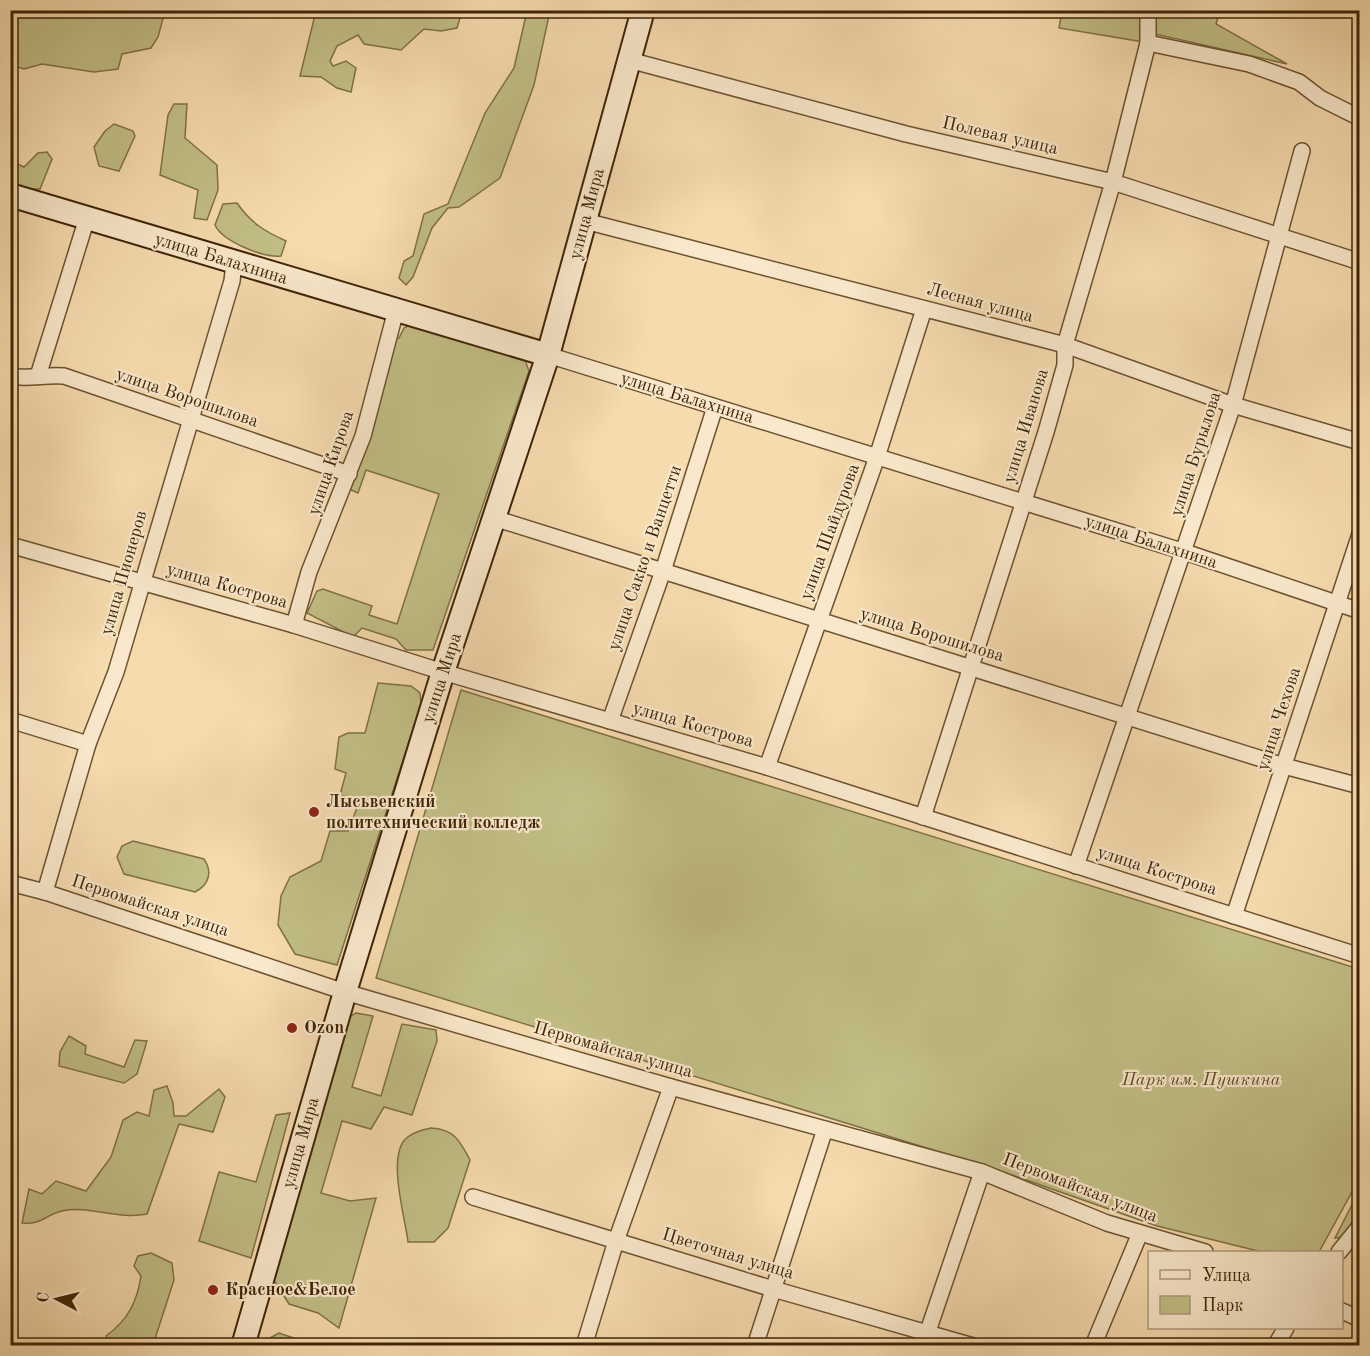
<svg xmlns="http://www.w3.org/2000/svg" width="1370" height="1356" viewBox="0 0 1370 1356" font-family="'Old Standard TT',serif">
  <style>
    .green { fill: #c2be86; stroke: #807146; stroke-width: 1.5 }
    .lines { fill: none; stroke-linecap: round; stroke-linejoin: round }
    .street-casing { stroke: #6d5230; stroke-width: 18 }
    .secondary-casing { stroke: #3f2406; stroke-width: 26 }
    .street { stroke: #f9e8cb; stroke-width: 15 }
    .secondary { stroke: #f9e8cb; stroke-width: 22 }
    .poi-dot { fill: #8f2418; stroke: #f9e8cb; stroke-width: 2 }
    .labels { text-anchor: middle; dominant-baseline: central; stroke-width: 4.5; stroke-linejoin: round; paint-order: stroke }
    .street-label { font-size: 18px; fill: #3f2406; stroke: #f9e8cb }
    .poi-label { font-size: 18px; font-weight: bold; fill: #3f2406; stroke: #f9e8cb; text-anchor: start }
    .park-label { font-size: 18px; font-style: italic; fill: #604a26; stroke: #f9e8cb }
  </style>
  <rect width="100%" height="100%" fill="#f6dbaf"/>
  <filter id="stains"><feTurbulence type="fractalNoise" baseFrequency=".00333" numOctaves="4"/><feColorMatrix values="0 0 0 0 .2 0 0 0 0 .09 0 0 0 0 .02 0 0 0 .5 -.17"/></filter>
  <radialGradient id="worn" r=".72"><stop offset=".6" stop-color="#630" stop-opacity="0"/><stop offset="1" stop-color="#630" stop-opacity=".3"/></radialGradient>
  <g class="green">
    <polygon points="10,11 11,10 165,11 158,37 151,48 122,54 118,69 94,72 42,64 24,69 11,65"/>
    <polygon points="316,11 316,10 462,11 457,28 441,31 424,29 401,50 364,44 358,35 337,46 330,61 333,66 346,61 356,68 351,92 337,88 321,77 300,76"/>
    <polygon points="527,11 550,11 534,85 500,178 459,207 448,208 432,228 413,277 406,285 399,278 404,261 413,256 424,214 448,204 485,113 514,68"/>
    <polygon points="1062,11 1144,11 1144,42 1059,28"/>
    <polygon points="1156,11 1220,11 1216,24 1287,64 1155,34"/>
    <polygon points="174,104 187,104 185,138 217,165 218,190 207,220 194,218 198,190 160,175 168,115"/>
    <polygon points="114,124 133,131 135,136 119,171 99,166 94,147 105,131"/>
    <polygon points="47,152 52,159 40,189 29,189 11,182 11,161 24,167 38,153"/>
    <path d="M237,203c14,20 27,28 49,38l-5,15c-18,2 -59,-15 -66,-31l8,-21z"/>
    <polygon points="413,323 524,357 529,371 433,650 406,650 396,639 362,628 353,637 307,613 317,591 323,589 372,606 369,615 397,624 439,494 366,470 358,493 349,489 394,339 399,338 404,328"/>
    <polygon points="378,683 411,686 420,693 421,704 337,965 295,954 278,925 281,896 290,877 321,861 330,831 348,831 360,800 340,795 346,773 335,769 339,737 348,733 365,733"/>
    <polygon points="461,690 1359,969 1359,1179 1319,1252 1262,1252 1157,1226 998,1170 376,978"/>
    <path d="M133,841l71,18c9,13 5,26 -9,33l-71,-18 -7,-17 5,-11z"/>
    <polygon points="356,1013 373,1016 352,1087 381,1096 402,1024 436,1030 437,1041 412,1115 384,1107 371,1129 342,1121 321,1193 350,1201 376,1198 339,1328 318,1313 289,1304 273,1279 345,1019"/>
    <polygon points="69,1036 86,1046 85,1054 124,1067 135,1040 147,1041 137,1074 124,1083 59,1066 60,1052"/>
    <path d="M167,1086l6,17 1,13h12l33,-27 6,8 -12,35 -34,-8 -32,90c-28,6 -59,-9 -85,-3 -17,4 -20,14 -40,12l7,-34 13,5 14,-13 30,10 25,-34 12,-37 14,-8 12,4 5,-26z"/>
    <polygon points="290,1113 251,1258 199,1241 219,1172 256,1182 276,1115"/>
    <path d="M431,1128c23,1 29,13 39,32l-22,68 -14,14h-26c-3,-25 -19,-78 -5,-100 6,-9 18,-12 28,-14z"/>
    <polygon points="1359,1191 1359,1214 1342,1237 1335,1238"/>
    <path d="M151,1253l21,10 2,17 -21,65h-45l-2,-9c22,-16 31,-34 35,-60l-7,-10 4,-10z"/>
    <polygon points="279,1333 308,1343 317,1339 319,1345 265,1345 268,1339"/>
  </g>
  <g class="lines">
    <g class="street-casing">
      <g id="street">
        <polyline points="1148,43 1249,64 1299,82 1320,98 1360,118"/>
        <polyline points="629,60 906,134 1113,182 1360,262"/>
        <polyline points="585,221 1065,345 1233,405 1360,442"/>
        <polyline points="548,355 1185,552 1360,611"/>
        <path d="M10,376c18,4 36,-2 54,0l285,98"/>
        <polyline points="38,376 87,218"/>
        <polyline points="494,518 1284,766 1360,786"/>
        <polyline points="10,545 294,625 443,672 767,767 1360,956"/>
        <polyline points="294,625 309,572 363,436 396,310"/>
        <polyline points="10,720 88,744"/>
        <polyline points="610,721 663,571 715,407"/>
        <polyline points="767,767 877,457 924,309"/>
        <polyline points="923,817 1046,432 1065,365 1065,345 1113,182 1148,43 1148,10"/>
        <polyline points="1076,866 1233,405 1302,151"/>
        <polyline points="10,883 45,892 345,992 671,1087 982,1172 1107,1223 1205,1252"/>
        <polyline points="45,892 88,744 116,672 232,281 234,263"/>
        <polyline points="1234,916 1360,534"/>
        <polyline points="473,1197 773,1289 973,1346"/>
        <polyline points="1339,1252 1360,1226"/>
        <polyline points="1342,1311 1360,1319"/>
        <polyline points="584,1346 616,1241 671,1087"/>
        <polyline points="755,1346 825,1129"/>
        <polyline points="923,1346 982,1172"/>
        <polyline points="1093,1346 1140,1233"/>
        <polyline points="1275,1346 1286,1328"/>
      </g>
    </g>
    <g class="secondary-casing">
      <g id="secondary">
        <polyline points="10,195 548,355"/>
        <polyline points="243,1346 345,992 443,672 548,355 643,10"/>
      </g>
    </g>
    <use href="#street" class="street"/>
    <use href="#secondary" class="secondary"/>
  </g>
  <g class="poi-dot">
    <circle cx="314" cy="812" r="6"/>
    <circle cx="292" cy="1028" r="6"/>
    <circle cx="213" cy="1290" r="6"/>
  </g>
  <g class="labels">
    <g class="street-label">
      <text transform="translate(1000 136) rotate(13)">Полевая улица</text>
      <text transform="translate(587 214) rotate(-75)">улица Мира</text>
      <text transform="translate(221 259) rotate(17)">улица Балахнина</text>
      <text transform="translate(980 303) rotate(15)">Лесная улица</text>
      <text transform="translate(187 398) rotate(19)">улица Ворошилова</text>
      <text transform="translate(687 398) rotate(17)">улица Балахнина</text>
      <text transform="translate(1026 426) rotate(-73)">улица Иванова</text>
      <text transform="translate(1196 454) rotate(-72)">улица Бурылова</text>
      <text transform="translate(331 463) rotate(-71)">улица Кирова</text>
      <text transform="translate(830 532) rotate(-70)">улица Шайдурова</text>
      <text transform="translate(1151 542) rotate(18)">улица Балахнина</text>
      <text transform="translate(645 558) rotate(-71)">улица Сакко и Ванцетти</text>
      <text transform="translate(124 573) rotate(-74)">улица Пионеров</text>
      <text transform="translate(227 586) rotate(16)">улица Кострова</text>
      <text transform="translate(932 635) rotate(17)">улица Ворошилова</text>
      <text transform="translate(442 678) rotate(-72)">улица Мира</text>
      <text transform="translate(1279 719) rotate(-72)">улица Чехова</text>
      <text transform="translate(693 725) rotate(16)">улица Кострова</text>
      <text transform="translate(1157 871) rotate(18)">улица Кострова</text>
      <text transform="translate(150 906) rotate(18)">Первомайская улица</text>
      <text transform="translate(613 1050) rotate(16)">Первомайская улица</text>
      <text transform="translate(301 1143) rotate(-74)">улица Мира</text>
      <text transform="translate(1080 1188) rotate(21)">Первомайская улица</text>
      <text transform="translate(728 1254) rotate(17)">Цветочная улица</text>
    </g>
    <g class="poi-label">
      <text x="326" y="802">Лысьвенский<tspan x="326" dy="21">политехнический колледж</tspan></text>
      <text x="304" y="1028">Ozon</text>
      <text x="225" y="1290">Красное&amp;Белое</text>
    </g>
    <g class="park-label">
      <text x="1201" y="1080">Парк им. Пушкина</text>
    </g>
  </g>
  <rect width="1370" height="1356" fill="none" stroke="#f6dbaf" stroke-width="36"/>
  <rect x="12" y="12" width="1346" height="1332" fill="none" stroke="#3f2406" stroke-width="3"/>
  <rect x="18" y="18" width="1334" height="1320" fill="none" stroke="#3f2406" stroke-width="1.5"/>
  <rect x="1148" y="1251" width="195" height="78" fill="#f9e8cb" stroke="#af9a7c" stroke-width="1.5"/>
  <rect x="1160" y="1270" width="30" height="9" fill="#f9e8cb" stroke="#af9a7c" stroke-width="1.5"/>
  <text x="1202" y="1281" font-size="18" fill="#3f2406">Улица</text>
  <rect x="1160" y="1296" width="30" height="18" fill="#c2be86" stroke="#af9a7c" stroke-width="1.5"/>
  <text x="1202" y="1311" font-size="18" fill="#3f2406">Парк</text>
  <g transform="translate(57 1299) rotate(277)" stroke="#f9e8cb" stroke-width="4.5" paint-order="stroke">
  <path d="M0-4.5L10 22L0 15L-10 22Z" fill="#3f2406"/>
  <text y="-9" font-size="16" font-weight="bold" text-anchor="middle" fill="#3f2406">С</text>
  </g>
  <rect width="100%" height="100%" filter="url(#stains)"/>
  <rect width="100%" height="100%" fill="url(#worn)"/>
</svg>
